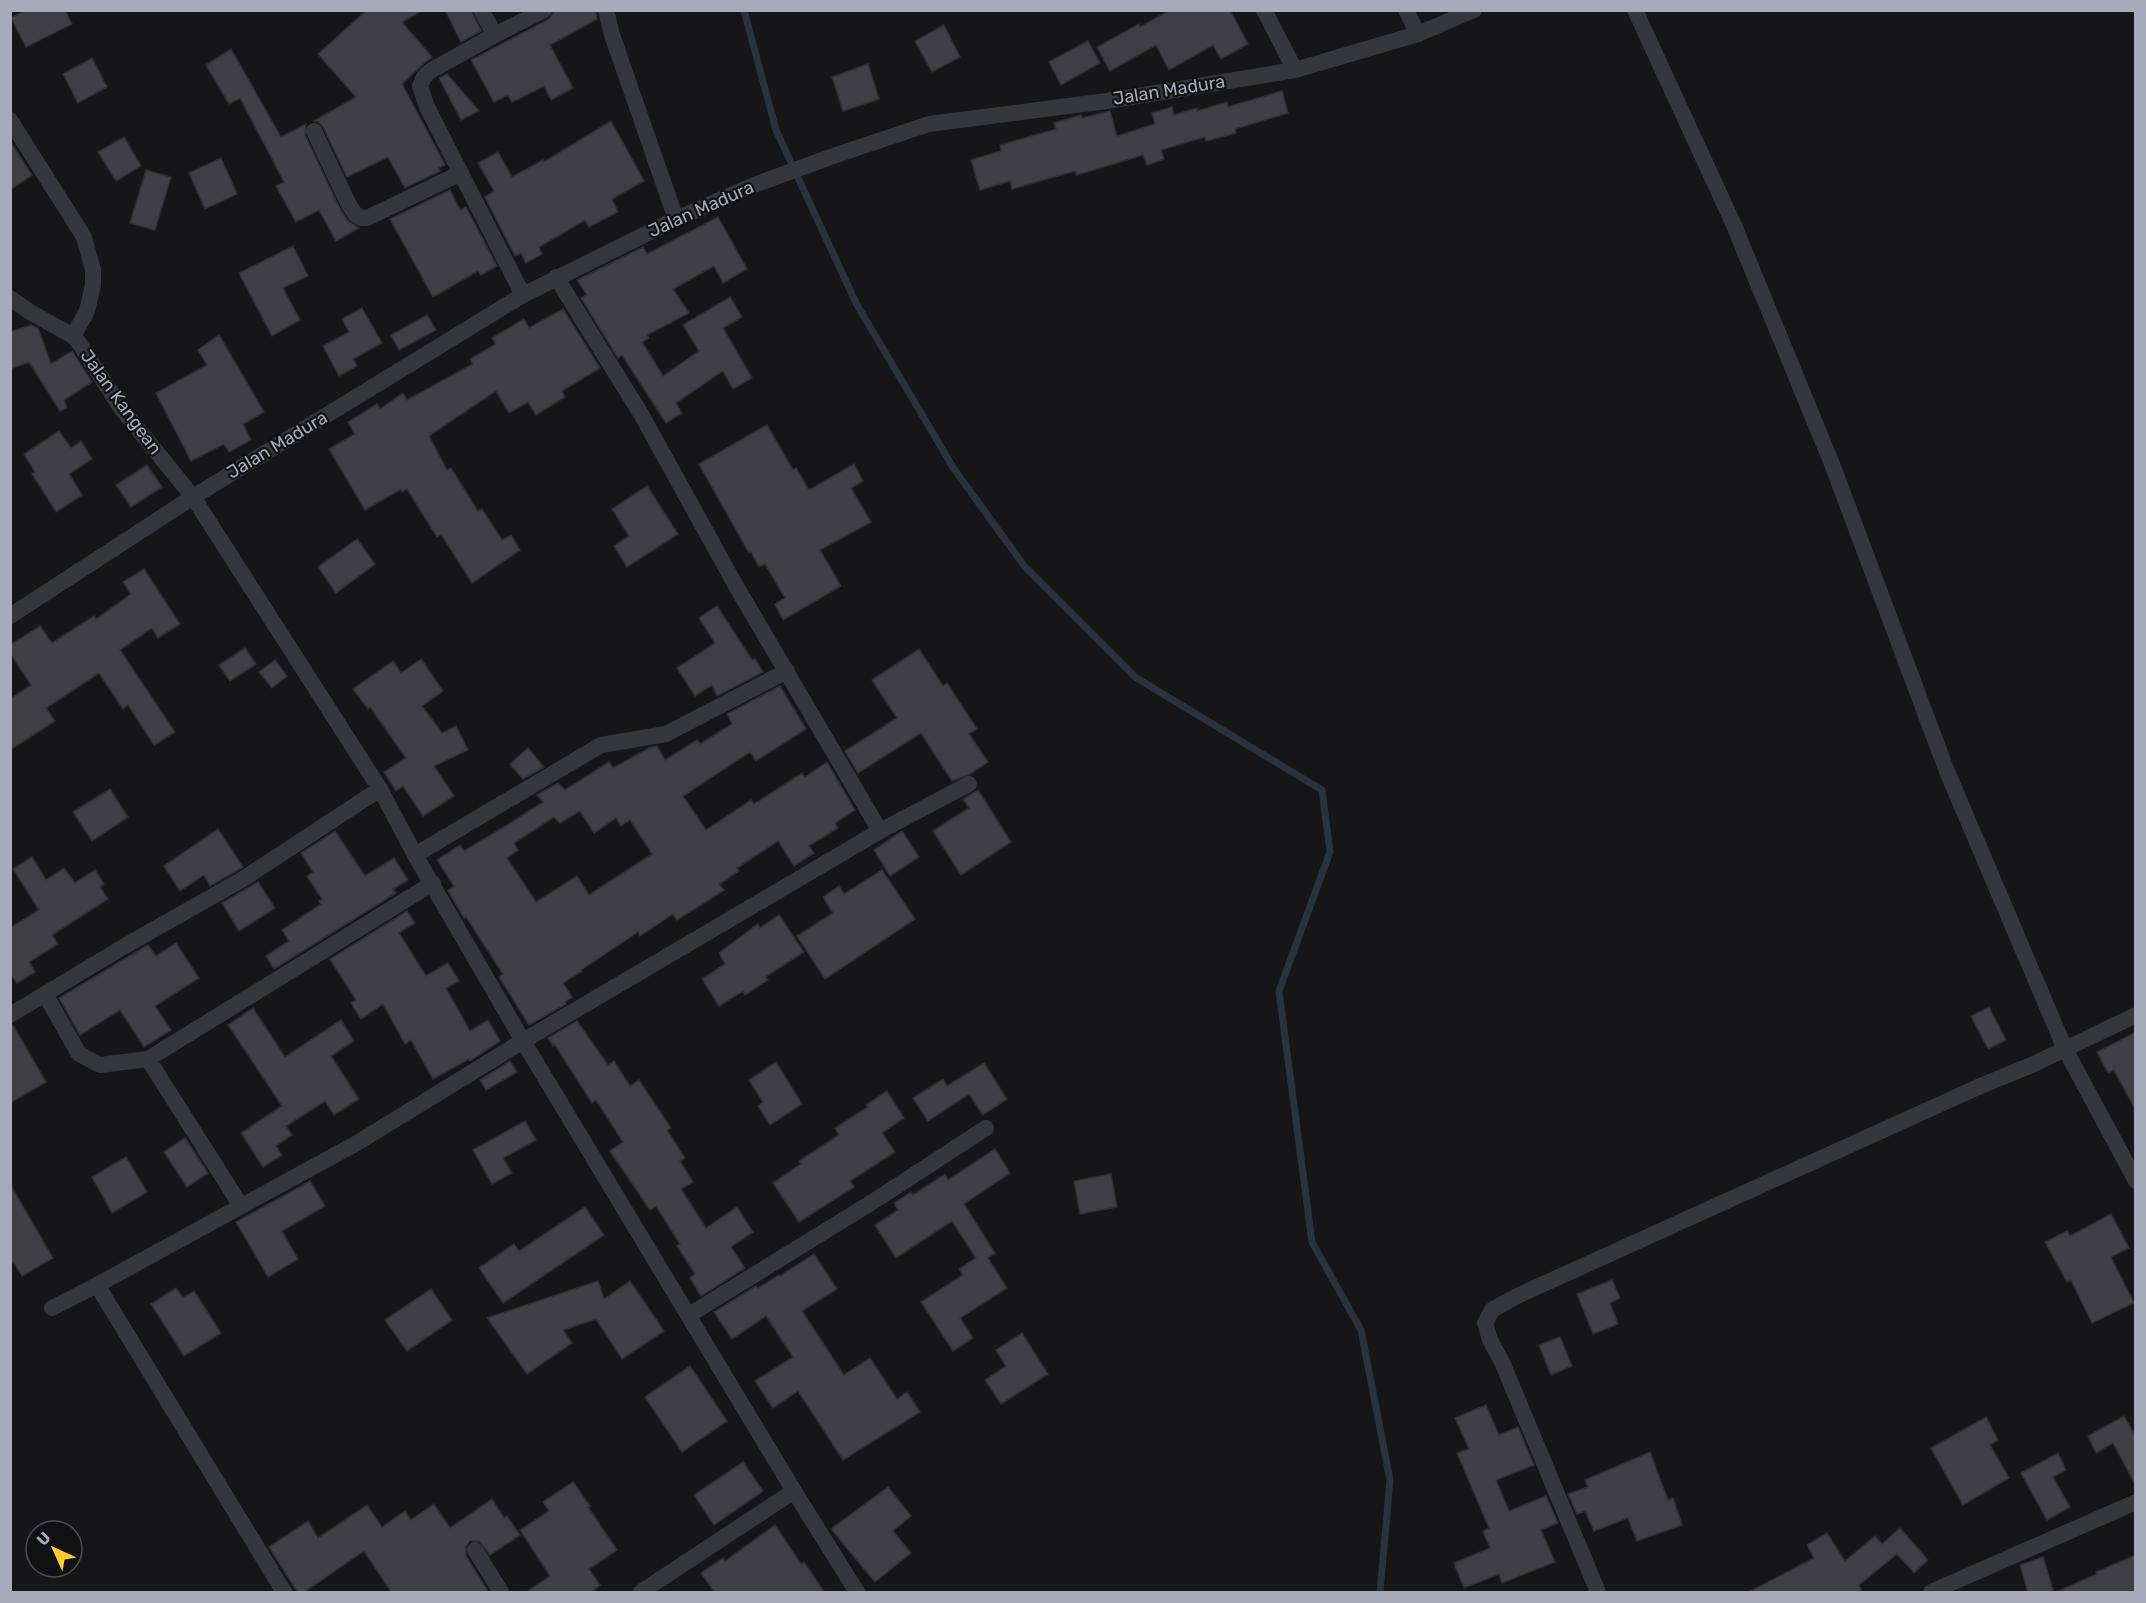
<svg xmlns="http://www.w3.org/2000/svg" width="2146" height="1603" viewBox="0 0 2146 1603" font-family="Rubik,sans-serif">
  <style>
    .lines { fill: none; stroke-linecap: round; stroke-linejoin: round }
    .stream { stroke: #2a333d; stroke-width: 7 }
    .building { fill: #403f45; stroke: #302f34; stroke-width: 1.5; fill-rule: evenodd }
    .minor { stroke: #36363d; stroke-width: 16 }
    .labels { text-anchor: middle; dominant-baseline: central; stroke-width: 4.5; stroke-linejoin: round; paint-order: stroke }
    .street-label { font-size: 18px; fill: #a6aab9; stroke: #111013 }
  </style>
  <rect width="100%" height="100%" fill="#161518"/>
  <g class="lines">
    <polyline class="stream" points="744,10 776,130 856,303 954,469 1025,567 1135,677 1322,790 1330,852 1279,991 1312,1242 1361,1330 1390,1480 1380,1592"/>
  </g>
  <g class="building">
    <polygon points="26,10 65,10 72,24 26,47 11,18"/>
    <polygon points="367,10 423,10 402,22 432,57 423,64 402,84 445,165 438,168 440,171 405,188 388,157 347,177 323,127 319,122 314,121 356,97 318,54"/>
    <polygon points="445,10 471,10 481,31 461,42"/>
    <polygon points="555,10 596,10 597,19 550,45 573,88 551,100 544,86 512,102 508,95 494,102 471,60 549,19"/>
    <polygon points="1170,10 1230,10 1248,44 1221,59 1213,45 1169,70 1156,45 1110,71 1097,47 1139,24 1140,27"/>
    <polygon points="944,25 960,57 932,72 915,41"/>
    <polygon points="1088,41 1100,63 1061,85 1049,62"/>
    <polygon points="231,49 281,137 306,124 305,135 340,209 348,221 359,228 336,241 319,210 296,222 276,186 284,182 240,98 229,104 206,65"/>
    <polygon points="92,58 107,87 78,103 63,74"/>
    <polygon points="868,64 879,99 843,111 832,77"/>
    <polygon points="447,74 479,111 461,120 439,78"/>
    <polygon points="1282,91 1288,113 1235,129 1236,133 1206,141 1205,137 1161,150 1164,159 1147,165 1143,155 1077,175 1075,171 1012,189 1010,181 980,190 971,160 1001,151 1000,145 1056,129 1054,123 1081,115 1082,118 1110,111 1117,136 1155,124 1152,113 1172,107 1174,115 1197,108 1197,111 1227,102 1228,107"/>
    <polygon points="611,121 644,181 612,199 618,212 589,227 585,220 539,247 542,254 526,263 521,253 515,256 485,197 494,191 478,163 498,152 512,177 543,160 544,162"/>
    <polygon points="124,137 141,166 116,181 98,152"/>
    <polygon points="10,141 32,175 10,190"/>
    <polygon points="221,158 237,194 205,209 189,173"/>
    <polygon points="146,170 171,177 155,230 130,223"/>
    <polygon points="450,190 460,210 466,207 497,266 481,275 478,271 433,297 390,219"/>
    <polygon points="718,217 747,269 723,283 714,266 673,289 689,313 647,335 649,338 642,342 663,376 699,351 683,325 730,297 742,317 723,328 752,378 733,389 723,371 676,403 682,413 666,423 622,355 618,358 581,298 587,295 577,280 643,247 647,254"/>
    <polygon points="293,246 308,276 283,288 300,320 272,336 239,273"/>
    <polygon points="362,308 382,343 353,359 357,366 339,376 323,346 349,332 342,319"/>
    <polygon points="563,309 600,368 562,391 565,397 536,415 528,402 509,413 496,391 429,436 447,470 451,468 478,511 482,509 502,540 511,535 520,550 472,583 441,534 437,537 407,489 402,492 401,489 365,510 329,449 355,434 348,422 377,404 380,409 403,393 407,400 473,364 470,359 496,344 492,338 524,319 529,328"/>
    <polygon points="427,315 436,330 399,350 391,335"/>
    <polygon points="31,325 38,328 51,364 72,351 92,382 64,400 67,408 60,411 29,362 10,369 10,332"/>
    <polygon points="219,335 264,412 243,424 251,440 229,452 224,444 191,461 156,393 207,365 198,350"/>
    <polygon points="767,425 793,470 796,468 809,490 854,464 863,481 851,488 871,522 820,550 841,586 783,620 775,604 785,598 765,564 759,567 751,552 749,553 699,464"/>
    <polygon points="59,431 71,448 81,441 92,459 69,474 82,495 56,512 32,474 35,472 24,454"/>
    <polygon points="147,465 162,487 131,507 116,485"/>
    <polygon points="647,486 678,534 627,567 614,546 629,536 612,509"/>
    <polygon points="357,539 375,564 336,593 318,567"/>
    <polygon points="144,569 180,624 158,638 152,628 120,650 175,732 154,745 128,705 123,709 99,673 46,708 55,721 10,750 10,699 31,685 10,653 10,645 40,626 52,643 94,616 96,619 131,594 123,582"/>
    <polygon points="717,606 752,660 755,659 763,672 717,696 712,685 695,696 677,668 715,643 699,618"/>
    <polygon points="245,648 256,664 230,681 219,665"/>
    <polygon points="919,649 943,686 947,683 977,729 969,734 988,762 970,774 952,781 921,733 858,773 845,751 897,718 872,680"/>
    <polygon points="421,659 443,691 422,706 442,733 456,726 468,750 434,766 454,796 423,816 403,786 396,791 384,772 406,758 370,707 368,709 353,689 393,661 401,673"/>
    <polygon points="275,660 287,676 272,688 259,672"/>
    <path d="M780,686l26,43 -50,32 -6,-9 -67,44 23,34 45,-30 3,4 48,-31 3,4 22,-15 28,48 -20,13 3,5 -29,18 5,7 -20,13 -16,-25 -41,27 2,3 -20,13 5,6 -20,13 -27,17 -4,-6 -33,22 -2,-4 -57,38 1,1 -19,12 9,14 -7,5 1,2 -37,21 -30,-48 4,-3 -37,-57 -2,1 -16,-27 6,-5 -17,-26 23,-15 4,6 40,-24 39,-25 -6,-7 21,-12 7,7 44,-28 4,6 36,-20 8,-2 8,14 32,-20 3,4 32,-20 -5,-10zM580,811l14,22 22,-15 5,8 9,-6 22,34 -63,41 -12,-19 -41,26 -29,-44 11,-8 -4,-7 40,-26 6,6z"/>
    <polygon points="528,748 544,767 523,779 510,764"/>
    <polygon points="110,789 128,817 92,841 73,812"/>
    <polygon points="978,790 1011,842 961,875 933,831 969,808 963,799"/>
    <polygon points="218,829 243,867 210,886 204,875 180,891 164,866"/>
    <polygon points="335,831 365,876 394,858 408,880 393,889 396,893 274,969 266,956 289,941 282,930 321,904 319,901 322,899 307,876 313,872 301,853"/>
    <polygon points="902,831 919,857 890,876 874,850"/>
    <polygon points="32,857 46,880 64,868 75,883 95,870 104,884 100,887 108,899 52,935 58,944 29,962 35,972 17,983 10,974 10,928 39,910 13,869"/>
    <polygon points="882,870 915,919 825,979 797,936 833,913 823,897 839,886 844,894"/>
    <polygon points="258,882 275,908 239,931 222,903"/>
    <polygon points="407,911 415,923 399,933 426,976 448,963 459,981 446,988 470,1031 488,1020 500,1041 470,1061 469,1059 433,1079 411,1040 405,1044 383,1004 361,1019 351,1003 356,1000 330,959"/>
    <polygon points="779,915 804,952 765,977 768,980 745,995 743,991 719,1006 702,979 725,964 719,953 758,924 760,928"/>
    <polygon points="176,943 199,978 155,1006 171,1030 144,1047 120,1010 80,1035 59,998 148,945 156,956"/>
    <polygon points="1989,1007 2006,1040 1988,1049 1971,1016"/>
    <polygon points="253,1008 285,1057 341,1020 354,1041 331,1056 359,1099 334,1115 325,1101 286,1126 292,1135 276,1146 282,1155 263,1167 241,1133 282,1106 228,1025"/>
    <polygon points="577,1021 608,1065 614,1061 630,1086 639,1080 671,1128 667,1130 685,1158 680,1161 693,1182 681,1189 706,1228 737,1207 753,1232 731,1247 745,1268 701,1296 690,1278 695,1274 677,1246 680,1244 656,1206 650,1210 610,1151 623,1142 596,1100 592,1103 555,1045 553,1046 548,1038"/>
    <polygon points="10,1025 13,1025 46,1082 10,1103"/>
    <polygon points="2136,1032 2136,1111 2114,1070 2108,1073 2097,1052"/>
    <polygon points="510,1061 517,1072 486,1090 480,1080"/>
    <polygon points="776,1062 802,1104 770,1125 758,1106 763,1102 749,1080"/>
    <polygon points="984,1063 1007,1099 983,1115 969,1094 928,1121 913,1098 943,1079 947,1086"/>
    <polygon points="887,1091 904,1118 882,1133 895,1152 850,1181 854,1187 799,1222 773,1183 801,1164 799,1161 839,1135 835,1128 868,1107 866,1105"/>
    <polygon points="525,1121 536,1140 503,1158 512,1173 492,1184 473,1150"/>
    <polygon points="185,1138 208,1173 187,1187 164,1152"/>
    <polygon points="995,1149 1010,1173 964,1204 995,1253 988,1258 1007,1288 960,1318 973,1338 953,1351 921,1302 963,1275 959,1269 976,1258 952,1221 896,1258 875,1225 898,1210 894,1203 911,1192 913,1195 945,1174 948,1180"/>
    <polygon points="126,1157 147,1192 112,1213 92,1177"/>
    <polygon points="1111,1174 1117,1207 1080,1214 1074,1181"/>
    <polygon points="310,1181 325,1206 282,1231 298,1259 268,1277 236,1222"/>
    <polygon points="10,1184 53,1258 22,1276 10,1257"/>
    <polygon points="585,1207 604,1235 503,1303 479,1268 514,1244 519,1251"/>
    <polygon points="2111,1214 2129,1248 2111,1257 2134,1303 2092,1323 2071,1280 2067,1282 2045,1242 2067,1231 2070,1236"/>
    <polygon points="814,1254 837,1289 802,1311 844,1375 870,1358 897,1399 907,1392 920,1412 843,1460 798,1391 773,1408 755,1381 793,1357 766,1316 732,1339 714,1312 756,1286 758,1288 779,1275 780,1276"/>
    <polygon points="1612,1280 1620,1298 1610,1303 1618,1324 1593,1334 1577,1294"/>
    <polygon points="598,1281 604,1299 630,1281 664,1331 622,1359 596,1319 563,1330 572,1343 527,1374 487,1318"/>
    <polygon points="176,1288 183,1298 194,1291 221,1333 184,1356 151,1304"/>
    <polygon points="431,1289 452,1320 407,1351 385,1320"/>
    <polygon points="1022,1333 1048,1374 1001,1404 985,1380 1006,1366 996,1350"/>
    <polygon points="1560,1337 1572,1366 1551,1375 1539,1345"/>
    <polygon points="690,1366 727,1421 682,1452 645,1397"/>
    <polygon points="1486,1405 1499,1435 1518,1427 1534,1465 1496,1480 1509,1511 1546,1496 1558,1523 1541,1530 1555,1562 1502,1583 1499,1574 1464,1588 1454,1563 1490,1548 1483,1531 1489,1528 1457,1453 1469,1449 1455,1418"/>
    <polygon points="2124,1416 2136,1437 2136,1486 2113,1443 2096,1453 2088,1436"/>
    <polygon points="1986,1417 1998,1440 1990,1445 2009,1478 1963,1505 1931,1448"/>
    <polygon points="1650,1452 1668,1500 1673,1498 1682,1525 1637,1541 1628,1518 1594,1531 1585,1511 1577,1514 1568,1494 1588,1487 1585,1480"/>
    <polygon points="2058,1453 2066,1470 2053,1477 2070,1507 2047,1520 2021,1473"/>
    <polygon points="743,1462 763,1491 714,1525 694,1495"/>
    <polygon points="573,1482 590,1506 588,1507 617,1550 589,1569 600,1585 590,1593 525,1593 550,1576 520,1530 549,1511 543,1502"/>
    <polygon points="888,1487 911,1516 893,1531 911,1553 875,1582 831,1529"/>
    <polygon points="492,1499 504,1518 507,1516 520,1535 490,1555 479,1541 470,1541 466,1546 466,1556 489,1593 392,1593 364,1551 303,1593 298,1593 269,1547 308,1521 318,1538 367,1505 382,1527 405,1511 411,1520 434,1504 450,1528"/>
    <polygon points="775,1525 801,1564 804,1562 825,1593 715,1593 701,1573 723,1558 725,1561"/>
    <polygon points="1900,1528 1928,1560 1914,1573 1897,1554 1859,1585 1863,1593 1747,1593 1814,1558 1807,1545 1827,1533 1845,1561 1875,1536 1882,1544"/>
    <polygon points="2136,1555 2136,1593 2054,1593 2097,1574 2096,1572"/>
    <polygon points="2043,1557 2054,1593 2028,1593 2020,1565"/>
  </g>
  <g class="lines">
    <g class="minor">
      <polyline points="481,10 495,35"/>
      <polyline points="606,10 612,35 676,219"/>
      <polyline points="1264,10 1295,70"/>
      <polyline points="1406,10 1418,34"/>
      <polyline points="1635,10 1733,223 1832,464 1946,769 2065,1049 2136,1181"/>
      <polyline points="10,120 84,237 93,270 93,285 87,311 73,336"/>
      <polyline points="314,131 349,205 356,215 361,218 367,218 461,173"/>
      <polyline points="556,277 641,414 736,586 880,831"/>
      <polyline points="523,295 427,107 420,86 424,77 430,71 495,35 544,10"/>
      <polyline points="10,298 30,312 73,336 79,343 121,408 193,497 380,789 415,855 523,1041 794,1491 857,1592"/>
      <polyline points="10,616 193,497 523,295 676,219 754,185 839,154 929,124 1107,101 1295,70 1418,34 1474,10"/>
      <polyline points="415,855 601,745 666,734 787,671"/>
      <polyline points="45,994 79,1054 100,1065 148,1059 433,883"/>
      <polyline points="10,1015 123,947 243,879 380,789"/>
      <polyline points="148,1059 241,1206"/>
      <polyline points="97,1285 284,1592"/>
      <polyline points="52,1308 97,1285 357,1143 523,1041 880,831 969,784"/>
      <polyline points="689,1315 874,1201 986,1128"/>
      <polyline points="475,1550 501,1592"/>
      <polyline points="641,1592 794,1491"/>
      <polyline points="1598,1592 1502,1362 1490,1340 1485,1323 1492,1310 1517,1296 1976,1088 2034,1064 2136,1015"/>
      <polyline points="1931,1592 2136,1502"/>
    </g>
  </g>
  <g class="labels">
    <g class="street-label">
      <text transform="translate(1169 90) rotate(-9)">Jalan Madura</text>
      <text transform="translate(701 209) rotate(-24)">Jalan Madura</text>
      <text transform="translate(121 402) rotate(54)">Jalan Kangean</text>
      <text transform="translate(277 445) rotate(-31)">Jalan Madura</text>
    </g>
  </g>
  <rect width="2146" height="1603" fill="none" stroke="#a6aab9" stroke-width="24"/>
  <g transform="translate(54 1549) rotate(315)"><circle r="28" fill="#111013" stroke="#4d4e55" stroke-width="1.5"/>
  <path d="M0-4.5L10 22L0 15L-10 22Z" fill="#ffce26"/>
  <text y="-9" font-size="16" font-weight="bold" text-anchor="middle" fill="#a6aab9">U</text>
  </g>
</svg>
